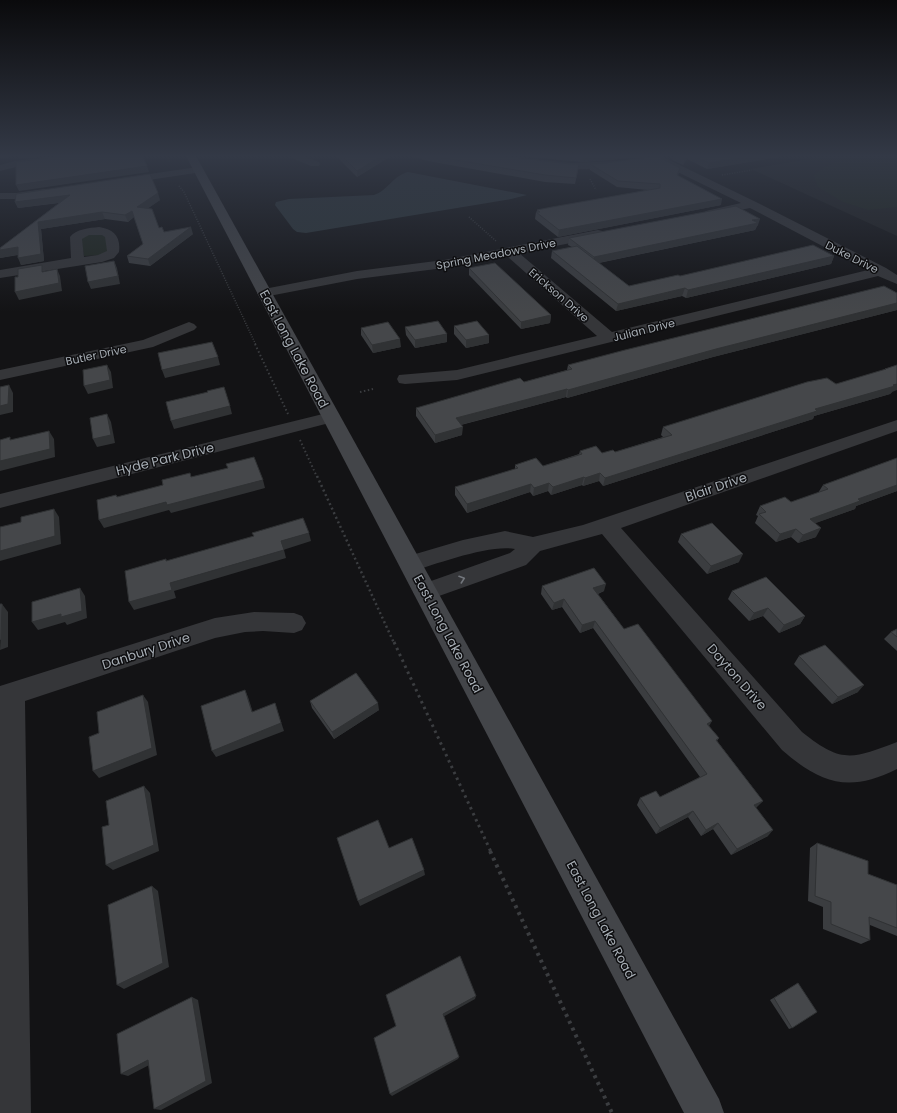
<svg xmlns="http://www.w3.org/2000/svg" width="897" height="1113" viewBox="0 0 897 1113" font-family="Poppins,sans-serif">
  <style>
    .built { fill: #1f2021 }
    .green { fill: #202720 }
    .water { fill: #2e383c }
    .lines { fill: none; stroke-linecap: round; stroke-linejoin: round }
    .path-far4 { stroke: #3b3d40; stroke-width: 1.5; stroke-dasharray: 1 1.5; stroke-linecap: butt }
    .path-far3 { stroke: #3b3d40; stroke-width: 2; stroke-dasharray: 1.5 2.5; stroke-linecap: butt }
    .path-far2 { stroke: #3b3d40; stroke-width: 2.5; stroke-dasharray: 2 3; stroke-linecap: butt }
    .path-far1 { stroke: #3b3d40; stroke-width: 3; stroke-dasharray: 2.5 4; stroke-linecap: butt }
    .path { stroke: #3b3d40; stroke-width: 4; stroke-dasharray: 3 4.5; stroke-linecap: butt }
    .minor { fill: #353639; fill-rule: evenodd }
    .secondary { fill: #434549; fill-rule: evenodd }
    .wall { fill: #3b3d40 }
    .shaded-wall { fill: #303234 }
    .building { fill: #45474a; stroke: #303234 }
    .oneway { stroke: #73777d }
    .labels { text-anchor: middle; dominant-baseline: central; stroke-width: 3; stroke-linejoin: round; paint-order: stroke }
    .far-street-label { font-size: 11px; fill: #a6adb4; stroke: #0e0e10 }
    .street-label { font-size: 13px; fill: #a6adb4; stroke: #0e0e10 }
  </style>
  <rect width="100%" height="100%" fill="#131315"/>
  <polygon class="built" points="827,156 897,156 897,236 751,169"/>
  <g class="green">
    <path d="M857,156h21l19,7v44l-29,3 -25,-8 -25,-15 -4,-12c14,-12 25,-15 43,-19z"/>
    <polygon points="105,234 109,251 105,255 84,256 81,238 85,235"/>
  </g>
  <path class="water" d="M408,172l119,23 -16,4 -205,34 -9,-1 -4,-3 -18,-24 1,-3 13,-3 85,-4c13,-4 20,-20 34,-23z"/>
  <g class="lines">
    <g class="path-far4">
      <polyline points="167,156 170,163"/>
      <polyline points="722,175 752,170"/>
      <polyline points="590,179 596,190"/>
      <polyline points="179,186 184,192 256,345"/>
      <polyline points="469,217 496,241"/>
    </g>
    <g class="path-far3">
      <polyline points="255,344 288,414"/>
      <polyline points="360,392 373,389"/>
      <polyline points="300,440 317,477"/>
    </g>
    <polyline class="path-far2" points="317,476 394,643"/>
    <polyline class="path-far1" points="394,642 491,852"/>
    <polyline class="path" points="490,851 612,1113"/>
    <g class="minor">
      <polygon points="57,156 84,156 79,159 16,167 0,171 0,165 15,161"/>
      <polygon points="290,156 303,156 319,162 320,164 319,166 311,166 292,158"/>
      <path d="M485,156h21l65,7 49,-2 5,3c-9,11 -131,3 -140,-8z"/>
      <polygon points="653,156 661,156 756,202 886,268 897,275 897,284 878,276 457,380 405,384 399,383 397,379 399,375 457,370 597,336 507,256 444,268 357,279 264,297 259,296 257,293 259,290 264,289 357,271 444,260 598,230 602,231 604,234 602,237 519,253 612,332 868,270 750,208 710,216 706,215 704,213 706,211 741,203 653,160 652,158"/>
      <polygon points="198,167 203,170 202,172 122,184 117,181 122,178"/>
      <polygon points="45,189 49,190 50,192 49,194 16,199 0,199 0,193 16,193"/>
      <path d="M99,227c15,2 22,10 20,25l-5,6 -12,4 -102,16v-8l71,-12 -1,-21c6,-8 19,-9 29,-10zM89,235h13l3,2 2,14 -9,4 -14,2 -2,-18z"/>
      <polygon points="189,322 194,324 197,327 194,330 153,347 0,380 0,370 143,340"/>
      <polygon points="331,412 337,413 340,417 337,421 0,508 0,494"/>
      <path d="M897,420v11l-276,97 181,204c40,32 50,27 95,10v27c-48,24 -76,15 -115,-19l-180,-216 -62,17 -14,14 -101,36 -8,-3 -4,-6 4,-6 93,-33 5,-4c-25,-5 -79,15 -105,23l-8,-2 -3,-6 3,-6 61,-18 42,-9 28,6 50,-12z"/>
      <polygon points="254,612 294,613 302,616 306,623 302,630 294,633 263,631 245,632 215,638 25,701 31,1113 0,1113 0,686 215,618"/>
    </g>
    <polygon class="secondary" points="186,156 196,156 719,1099 724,1113 684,1113"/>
  </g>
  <g class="wall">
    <polygon points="336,156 391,156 357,177"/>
    <polygon points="411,156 502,156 578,170 575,184 545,182 428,161"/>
    <polygon points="521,156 657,156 582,162"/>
    <polygon points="673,156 785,156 707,169 687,159 683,165 672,160"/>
    <polygon points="590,164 680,168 678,176 721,205 558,237 535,219 536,212 537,212 537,210 648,190 617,187 590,170"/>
    <polygon points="160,200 148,208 159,228 164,232 193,234 150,266 129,263 127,256 143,244 134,217 128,222 105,219 41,229 44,261 21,265 18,255 0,258 0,248 59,203 18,208 15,202"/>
    <polygon points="758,225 757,226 755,230 599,263 629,286 680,276 834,256 831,264 686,298 682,296 616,311 551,258 552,251 572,247 568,245 569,238"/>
    <polygon points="469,268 551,315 550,323 521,329 469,275"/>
    <polygon points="897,293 897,310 713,357 567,398 566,397 461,425 462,435 435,443 416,416 416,408 524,382 567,370 568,365"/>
    <polygon points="454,326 489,335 489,343 466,348 454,334"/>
    <polygon points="405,327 447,342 415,348 406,335"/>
    <polygon points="361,328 401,347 373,353 361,335"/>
    <polygon points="897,365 892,392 890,394 814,416 813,419 603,486 599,481 583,486 582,485 551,495 548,491 533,496 530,492 467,513 455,495 455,487 515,469 515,465 543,466 579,454 580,451 602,453 615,452 663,437 661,435 663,427 836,384 884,370 885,369"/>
    <polygon points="897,458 897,491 856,506 855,509 815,523 816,537 798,543 791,537 776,542 755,523 758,516 756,515 760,506 791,502 818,493 823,485"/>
    <polygon points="681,534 739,562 707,574 678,542"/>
    <polygon points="542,586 604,591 598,594 624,629 709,726 719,738 717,741 763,801 756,807 768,836 731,855 713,829 701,836 688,817 656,834 637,805 640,798 660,797 700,777 593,628 580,633 562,607 552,610 541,594"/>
    <polygon points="732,591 805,616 800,624 779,633 763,616 749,621 728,599"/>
    <polygon points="897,629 897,651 884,639 891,632"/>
    <polygon points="799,656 858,692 832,704 794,664"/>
    <polygon points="310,701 379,710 334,739 312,708"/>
    <polygon points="817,843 868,874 897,885 897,936 870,925 870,940 861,944 823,929 823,907 808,901 810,848"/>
    <polygon points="798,983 792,1028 789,1029 770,1000"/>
  </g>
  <g class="shaded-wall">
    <polygon points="0,156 46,156 19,159 18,156 0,158"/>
    <polygon points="381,156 391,156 357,177 357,171"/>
    <polygon points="583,156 657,156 582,162"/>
    <polygon points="687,156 687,159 683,165 685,159"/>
    <polygon points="750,156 785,156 707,169 709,163"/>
    <polygon points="147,166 149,172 19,191 16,185"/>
    <polygon points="158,193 160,200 140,214 137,207"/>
    <polygon points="70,195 72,201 18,208 15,202"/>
    <polygon points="722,199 721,205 558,237 559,230"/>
    <polygon points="132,211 134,217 128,222 125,215"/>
    <polygon points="102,212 105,219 41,229 44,261 21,265 18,258 38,222"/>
    <polygon points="760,219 758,225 757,226 755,230 593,264 594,257"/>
    <polygon points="191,227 193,234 150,266 148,259"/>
    <polygon points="18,247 21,254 0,258 0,250"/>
    <polygon points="834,256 831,264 686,298 688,290"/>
    <polygon points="114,261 117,268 120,284 91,289 88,282"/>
    <polygon points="57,269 60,276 62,291 19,300 15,292"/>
    <polygon points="685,288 682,296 616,311 618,304"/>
    <polygon points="897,303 897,310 713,357 567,398 568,390 716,349"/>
    <polygon points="551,315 550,323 521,329 521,322"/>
    <polygon points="447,334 447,342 415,348 415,340"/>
    <polygon points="489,335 489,343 466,348 466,340"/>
    <polygon points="400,339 401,347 373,353 372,345"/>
    <polygon points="218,357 220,365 165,378 162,370"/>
    <polygon points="107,365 111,372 113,388 88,394 84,386"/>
    <polygon points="897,384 897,390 892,392 890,394 814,416 813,419 603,486 605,478 815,409"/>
    <polygon points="9,385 13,393 13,412 0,415 0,406"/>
    <polygon points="567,389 566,397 456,426 456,418"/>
    <polygon points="230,406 232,414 174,429 171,421"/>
    <polygon points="107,414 111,422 115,443 97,447 93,439"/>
    <polygon points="463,427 462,435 435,443 435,435"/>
    <polygon points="49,431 54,439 55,457 0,471 0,461"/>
    <polygon points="600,473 599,481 583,486 585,478"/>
    <polygon points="584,477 582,485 551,495 553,487"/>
    <polygon points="263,480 265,488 171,513 169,510 104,528 99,520 166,502"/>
    <polygon points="549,483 548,491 533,496 534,488"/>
    <polygon points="531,484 530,492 467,513 467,504"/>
    <polygon points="897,485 897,491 856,506 855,509 805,527 810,519 858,499"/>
    <polygon points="54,509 59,517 61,544 0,561 0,551"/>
    <polygon points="821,528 816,537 798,543 803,535"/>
    <polygon points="796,529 791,537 776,542 780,534"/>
    <polygon points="309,533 311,541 283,550 281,541"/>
    <polygon points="284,550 286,558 174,591 176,598 134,610 129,602 170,583"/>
    <polygon points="743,554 739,562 707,574 711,566"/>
    <polygon points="606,584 604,591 591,596 593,588"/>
    <polygon points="80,588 85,596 87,618 67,625 65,622 38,630 32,622"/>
    <polygon points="564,599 562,607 552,610 554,603"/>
    <polygon points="2,604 8,612 8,647 0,650"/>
    <polygon points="768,608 763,616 749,621 754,613"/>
    <polygon points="805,616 800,624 779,633 784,625"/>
    <polygon points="595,621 593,628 580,633 582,625"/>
    <polygon points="864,685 858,692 832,704 838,697"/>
    <polygon points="245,690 248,697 255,719 252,712"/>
    <polygon points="143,695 148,702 157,755 99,778 93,771"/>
    <polygon points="275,703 284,731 216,757 212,751"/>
    <polygon points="378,703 379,710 334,739 332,732"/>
    <polygon points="712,721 708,728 707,724"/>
    <polygon points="144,786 150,793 159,851 113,870 106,865"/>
    <polygon points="763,801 757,807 749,811 754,805"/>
    <polygon points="693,811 688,817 656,834 660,828"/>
    <polygon points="718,823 713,829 701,836 706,830"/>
    <polygon points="773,830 768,836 731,855 737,849"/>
    <polygon points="424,870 425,875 360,906 358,901"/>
    <polygon points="152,886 158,891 169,967 124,989 117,985"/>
    <polygon points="476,996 475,999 443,1017 443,1014"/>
    <polygon points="192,997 198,1000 212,1083 161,1110 154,1109"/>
    <polygon points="459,1057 458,1059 392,1096 390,1094"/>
    <polygon points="148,1060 155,1062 128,1076 121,1074"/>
  </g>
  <g class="building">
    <polygon points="65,156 143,156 147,166 16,185 16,162"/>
    <polygon points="342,156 381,156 357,171"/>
    <polygon points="432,156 502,156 570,164 579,164 576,178 545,175"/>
    <polygon points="657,156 680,168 677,175 722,199 559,230 536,212 540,212 537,210 552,207 660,188 660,184 618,181 590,164 606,163"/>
    <polygon points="678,156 687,156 685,159"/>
    <polygon points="694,156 750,156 709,163"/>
    <polygon points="150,174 158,193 137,207 152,209 159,228 162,227 164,232 191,227 148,259 127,256 143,244 132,211 125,215 102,212 38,222 41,254 18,258 18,247 0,250 0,248 70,195 15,202 16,194"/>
    <polygon points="736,206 760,219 752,220 758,223 594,257 569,238"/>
    <polygon points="813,245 834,256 688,290 685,288 618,304 552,251 577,246 629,286 678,275 680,276"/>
    <polygon points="114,261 118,276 88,282 85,266"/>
    <polygon points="495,263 551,315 521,322 469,268"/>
    <polygon points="42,265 42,272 57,269 59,283 15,292 15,277 18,277 18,269"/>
    <polygon points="884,286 897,293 897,303 716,349 568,390 567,389 456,418 463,427 435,435 416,408 520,378 524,382 572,369 568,365 625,350"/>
    <polygon points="438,321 447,334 415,340 405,327"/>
    <polygon points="477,321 489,335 466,340 454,326"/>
    <polygon points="388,322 400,339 372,345 361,328"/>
    <polygon points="212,342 218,357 162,370 158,353"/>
    <polygon points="107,365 110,380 84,386 83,370"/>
    <polygon points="897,365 897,384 893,385 895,386 815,409 817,411 605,478 600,473 585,478 584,477 553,487 549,483 534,488 531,484 467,504 455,487 518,468 515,465 536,458 543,466 582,454 580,451 596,446 602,453 613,450 615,452 672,435 663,427 807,382 827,378 836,384 886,369 885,369"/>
    <polygon points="9,385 8,404 0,406 0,387"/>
    <polygon points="224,387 230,406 171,421 166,402 208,392 207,391"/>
    <polygon points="107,414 111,435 93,439 90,418"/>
    <polygon points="49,431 50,449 0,461 0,440 10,437 10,440"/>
    <polygon points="254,457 263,480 167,505 166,502 99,520 97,500 116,495 117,497 163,485 162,480 190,473 191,477 228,468 226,464"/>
    <polygon points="897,458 897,485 858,499 860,501 810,519 821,528 803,535 796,529 780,534 759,514 766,512 760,506 785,497 791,502 828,489 823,485"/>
    <polygon points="54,509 55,536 0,551 0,527 21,522 21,517"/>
    <polygon points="303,518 309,533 281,541 284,550 170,583 172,590 129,602 125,571 166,559 166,561 254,536 252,533"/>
    <polygon points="712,523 743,554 711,566 681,534"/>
    <polygon points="594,568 606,584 593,588 624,629 638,624 712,721 707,724 719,738 716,740 763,801 754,805 773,830 737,849 718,823 706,830 693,811 660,828 640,798 656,791 660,797 707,774 595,621 582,625 564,599 554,603 542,586"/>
    <polygon points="766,577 805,616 784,625 768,608 754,613 732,591"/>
    <polygon points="80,588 82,611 61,617 61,614 32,622 32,602"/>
    <polygon points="0,604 2,604 1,639 0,640"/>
    <polygon points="897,629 897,637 891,632"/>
    <polygon points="825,645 864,685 838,697 799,656"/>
    <polygon points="356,673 378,703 332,732 310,701"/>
    <polygon points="245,690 252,712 275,703 281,723 212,751 201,706"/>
    <polygon points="143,695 152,748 93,771 89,737 99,733 97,712"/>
    <polygon points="144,786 154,845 106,865 102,827 109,825 106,801"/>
    <polygon points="378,820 389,848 412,838 424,870 358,901 337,838"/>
    <polygon points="817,843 868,861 868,874 897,885 897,928 869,917 870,940 831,924 831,902 815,896"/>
    <polygon points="152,886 163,963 117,985 108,905"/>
    <polygon points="460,956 476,996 443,1014 459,1057 390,1094 374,1038 396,1026 386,995"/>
    <polygon points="798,983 817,1012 792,1028 774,998"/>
    <polygon points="192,997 206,1081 154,1109 148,1060 121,1074 117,1034"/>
  </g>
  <defs><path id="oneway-chevron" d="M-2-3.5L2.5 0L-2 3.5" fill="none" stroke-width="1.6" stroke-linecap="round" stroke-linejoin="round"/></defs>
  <use class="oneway" href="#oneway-chevron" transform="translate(462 579) rotate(-19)"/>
  <linearGradient id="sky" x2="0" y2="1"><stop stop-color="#0a0a0c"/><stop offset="0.5" stop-color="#333946"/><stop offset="1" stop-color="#333946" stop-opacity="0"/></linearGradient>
  <rect width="897" height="312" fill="url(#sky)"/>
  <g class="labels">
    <g class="far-street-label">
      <text transform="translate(496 254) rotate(-11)">Spring Meadows Drive</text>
      <text transform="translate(852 257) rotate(27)">Duke Drive</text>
      <text transform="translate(559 295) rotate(41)">Erickson Drive</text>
      <text transform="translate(644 330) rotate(-14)">Julian Drive</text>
      <text transform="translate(96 355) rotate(-12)">Butler Drive</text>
    </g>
    <g class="street-label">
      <text transform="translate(294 349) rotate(62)">East Long Lake Road</text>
      <text transform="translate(165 459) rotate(-14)">Hyde Park Drive</text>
      <text transform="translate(716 487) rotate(-19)">Blair Drive</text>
      <text transform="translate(448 634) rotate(62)">East Long Lake Road</text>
      <text transform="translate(146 651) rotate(-18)">Danbury Drive</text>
      <text transform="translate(737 677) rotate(49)">Dayton Drive</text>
      <text transform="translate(601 920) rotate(62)">East Long Lake Road</text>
    </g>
  </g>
</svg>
